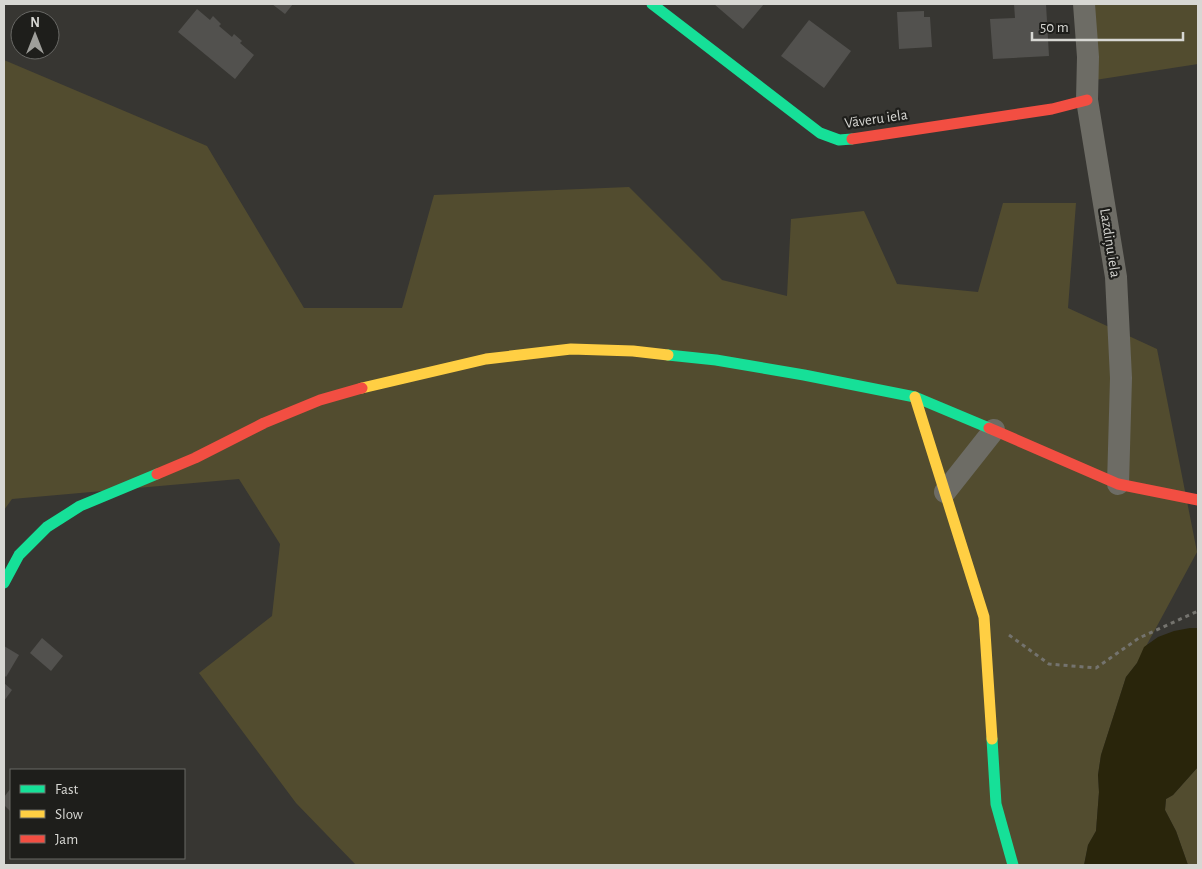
<svg xmlns="http://www.w3.org/2000/svg" width="1202" height="869" viewBox="0 0 1202 869" font-family="'Alegreya Sans',sans-serif">
  <style>
    .green { fill: #524c2f }
    .water { fill: #29250b }
    .building { fill: #52514e }
    .lines { fill: none; stroke-linecap: round; stroke-linejoin: round }
    .path { stroke: #74736e; stroke-width: 3; stroke-dasharray: 4 4; stroke-linecap: butt }
    .street { stroke: #6d6c65; stroke-width: 22 }
    .fast { stroke: #16e098; stroke-width: 11 }
    .slow { stroke: #ffcf43; stroke-width: 11 }
    .jam { stroke: #f24e42; stroke-width: 11 }
    .labels { text-anchor: middle; dominant-baseline: central; stroke-width: 4.5; stroke-linejoin: round; paint-order: stroke }
    .street-label { font-size: 15px; fill: #d7d7d3; stroke: #1e1e1b }
  </style>
  <rect width="100%" height="100%" fill="#373632"/>
  <g class="green">
    <polygon points="1090,4 1198,4 1198,64 1095,80"/>
    <polygon points="4,60 207,146 304,308 402,308 434,195 629,187 722,280 787,296 791,219 864,211 897,284 978,292 1003,203 1076,203 1068,308 1157,349 1197,552 1137,663 1126,677 1101,755 1098,775 1099,792 1096,831 1088,845 1084,865 356,865 296,803 199,673 272,616 280,544 239,479 12,499 4,510"/>
    <polygon points="1198,767 1198,865 1188,865 1176,831 1165,810 1166,799 1173,795"/>
  </g>
  <polygon class="water" points="1190,628 1198,628 1198,767 1173,795 1166,799 1165,810 1176,831 1188,865 1084,865 1088,845 1096,831 1099,792 1098,775 1101,755 1126,677 1137,663 1144,647 1158,637 1174,631"/>
  <g class="building">
    <polygon points="272,4 293,4 285,14"/>
    <polygon points="714,4 764,4 743,29"/>
    <polygon points="1014,4 1046,4 1049,56 993,59 990,19 1015,18"/>
    <polygon points="197,9 210,20 213,16 221,24 219,26 232,37 234,34 242,41 240,43 254,55 235,79 178,32"/>
    <polygon points="924,11 924,17 930,17 932,47 899,49 897,12"/>
    <polygon points="809,20 851,51 824,88 781,56"/>
    <polygon points="42,638 63,656 51,671 30,653"/>
    <polygon points="4,646 19,655 6,677 4,675"/>
    <polygon points="4,683 12,690 4,701"/>
    <polygon points="11,788 11,812 4,805 4,797"/>
  </g>
  <g class="lines">
    <polyline class="path" points="1009,635 1049,664 1096,668 1139,638 1198,611"/>
    <g class="street">
      <polyline points="1084,4 1088,57 1087,100 1116,277 1121,378 1118,484"/>
      <polyline points="945,492 994,430"/>
    </g>
    <g class="fast">
      <polyline points="652,4 820,133 839,140 852,139"/>
      <polyline points="668,355 716,360 804,375 915,397 989,428"/>
      <polyline points="4,583 19,555 47,527 80,506 157,474"/>
      <polyline points="992,739 996,804 1013,865"/>
    </g>
    <g class="slow">
      <polyline points="362,388 486,359 571,349 633,351 668,355"/>
      <polyline points="915,397 984,617 992,739"/>
    </g>
    <g class="jam">
      <polyline points="852,139 1052,109 1087,100"/>
      <polyline points="989,428 1118,484 1198,500"/>
      <polyline points="157,474 195,458 264,423 320,400 362,388"/>
    </g>
  </g>
  <g class="labels">
    <g class="street-label">
      <text transform="translate(876 119) rotate(-8)">Vāveru iela</text>
      <text transform="translate(1110 243) rotate(81)">Lazdiņu iela</text>
    </g>
  </g>
  <rect width="1202" height="869" fill="none" stroke="#d7d7d3" stroke-width="10"/>
  <rect x="10" y="769" width="175" height="90" fill="#1e1e1b" stroke="#686865"/>
  <rect x="20" y="785" width="25" height="8" fill="#16e098" stroke="#686865"/>
  <text x="55" y="794" font-size="15" fill="#d7d7d3">Fast</text>
  <rect x="20" y="810" width="25" height="8" fill="#ffcf43" stroke="#686865"/>
  <text x="55" y="819" font-size="15" fill="#d7d7d3">Slow</text>
  <rect x="20" y="835" width="25" height="8" fill="#f24e42" stroke="#686865"/>
  <text x="55" y="844" font-size="15" fill="#d7d7d3">Jam</text>
  <g transform="translate(35 35)"><circle r="24" fill="#1e1e1b" stroke="#686865"/>
  <path d="M0-4L9 19L0 12L-9 19Z" fill="#9f9f9b"/>
  <text y="-8" font-size="14" font-weight="bold" text-anchor="middle" fill="#d7d7d3">N</text>
  </g>
  <path d="M1032 32v8h151v-8" fill="none" stroke="#d7d7d3" stroke-width="2.5"/>
  <text x="1040" y="32" font-size="15" fill="#d7d7d3" stroke="#1e1e1b" stroke-width="4" paint-order="stroke">50 m</text>
</svg>
